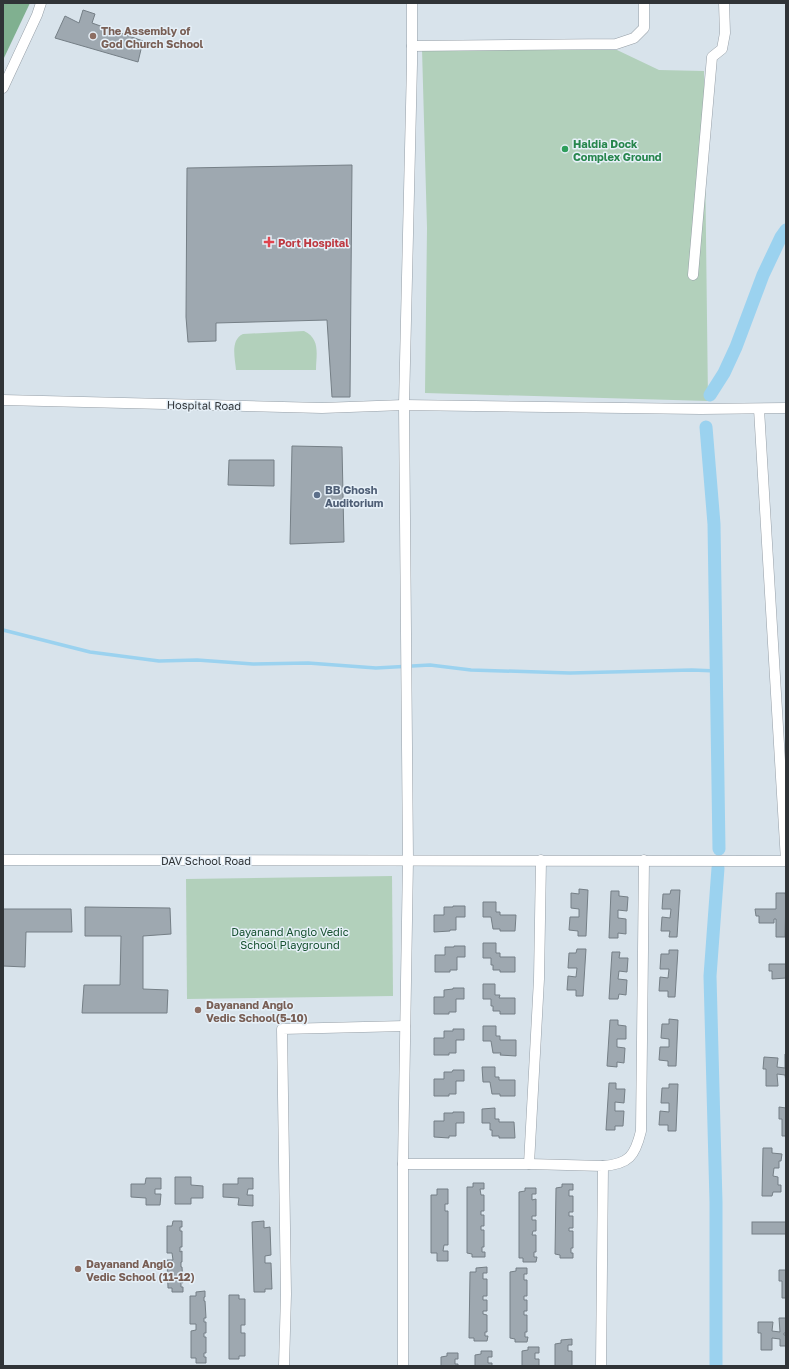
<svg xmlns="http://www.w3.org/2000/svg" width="789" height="1369" viewBox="0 0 789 1369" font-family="'Golos Text',sans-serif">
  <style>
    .green { fill: #b2d0bb }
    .forest { fill: #80b090 }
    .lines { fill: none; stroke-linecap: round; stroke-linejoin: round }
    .stream { stroke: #9bd2ef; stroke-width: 3.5 }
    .canal { stroke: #9bd2ef; stroke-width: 13 }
    .building { fill: #9ea8b0; stroke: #757f86 }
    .minor-casing { stroke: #969fa7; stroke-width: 11 }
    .minor { stroke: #fff; stroke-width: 10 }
    .education-dot { fill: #8d6e63; stroke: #e6f0f8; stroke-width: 1.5 }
    .leisure-dot { fill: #2e9e5b; stroke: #e6f0f8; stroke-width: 1.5 }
    .health-dot { fill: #e0444e; stroke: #e6f0f8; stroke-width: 1.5 }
    .service-dot { fill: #5c6f8a; stroke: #e6f0f8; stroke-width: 1.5 }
    .labels { text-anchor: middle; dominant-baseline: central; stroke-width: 3; stroke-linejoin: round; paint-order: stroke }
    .education-label { font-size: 11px; font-weight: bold; fill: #785e54; stroke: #e6f0f8; text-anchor: start }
    .leisure-label { font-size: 11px; font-weight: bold; fill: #27864d; stroke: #e6f0f8; text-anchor: start }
    .health-label { font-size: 11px; font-weight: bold; fill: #be3a42; stroke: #e6f0f8; text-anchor: start }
    .street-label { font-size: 11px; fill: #303437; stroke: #e6f0f8 }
    .service-label { font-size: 11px; font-weight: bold; fill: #4e5e75; stroke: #e6f0f8; text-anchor: start }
    .park-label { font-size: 11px; fill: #185131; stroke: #e6f0f8 }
  </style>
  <rect width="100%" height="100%" fill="#d8e3eb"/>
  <g class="green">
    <polygon points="422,49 617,50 659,70 704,71 708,401 425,393 427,228"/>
    <path d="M304,331c17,8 12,24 12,39h-80c-1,-12 -6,-30 7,-36z"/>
    <polygon points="392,876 393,996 187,999 186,879"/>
  </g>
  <polygon class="forest" points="3,3 30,3 3,60"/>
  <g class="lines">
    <polyline class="stream" points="3,630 90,652 159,661 197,660 253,664 308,663 376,668 430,665 471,670 570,673 692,670 717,671"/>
    <g class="canal">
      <polyline points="710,395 724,373 736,347 763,275 781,237 786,230"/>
      <polyline points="706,427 714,524 719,849"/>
      <polyline points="716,1366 716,1202 710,976 718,868"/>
    </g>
  </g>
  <g class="building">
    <polygon points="83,10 95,14 92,23 143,41 138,62 55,38 65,16 79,23"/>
    <polygon points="352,165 350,397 332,397 327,320 216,323 216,341 188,342 186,317 187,168"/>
    <polygon points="292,446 342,447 344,542 290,544"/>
    <polygon points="229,460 274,460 274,486 228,485"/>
    <polygon points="579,889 588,890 586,936 578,936 578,931 569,930 570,917 579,917 579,909 571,908 571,893 579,894"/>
    <polygon points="671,890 680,890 677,937 669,937 670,931 661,931 662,917 670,918 671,909 662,909 663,894 670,894"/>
    <polygon points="611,891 619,891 619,896 628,897 627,911 618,910 618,918 626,919 626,934 618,933 618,938 609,938"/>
    <polygon points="776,893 785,893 786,897 785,937 776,937 776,919 774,919 774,923 759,923 759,916 756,916 755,909 776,909"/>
    <polygon points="483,902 496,902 496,912 500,912 500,915 516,915 515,931 500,931 500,929 493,929 491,917 483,917"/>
    <polygon points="453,906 465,906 465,917 456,917 456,930 450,930 450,931 434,932 434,915 444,915 444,907 453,907"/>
    <polygon points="85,907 170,908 171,934 143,936 143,989 168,990 167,1013 82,1013 84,985 120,985 121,936 85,936"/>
    <polygon points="3,909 71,909 72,932 26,932 25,967 3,966"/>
    <polygon points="483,943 496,943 496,953 500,953 500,957 515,957 515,972 500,972 500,970 493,970 493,965 491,965 491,958 483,958"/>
    <polygon points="454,946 465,946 465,957 457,957 457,970 450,970 450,972 435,972 435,955 445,955 445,947 454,947"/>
    <polygon points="577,949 586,949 583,996 576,996 576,990 567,990 568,976 576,977 577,968 568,968 569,953 576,953"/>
    <polygon points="669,950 678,950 675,997 668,997 668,991 659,991 660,977 668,978 669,969 660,969 661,954 669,954"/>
    <polygon points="612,952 620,952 619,958 628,958 627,972 619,971 618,979 627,980 626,995 619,994 618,999 609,999"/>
    <polygon points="769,964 786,964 786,978 772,979 772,971 769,971"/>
    <polygon points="483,984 495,984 495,995 500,995 499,998 515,998 515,1014 500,1014 500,1011 493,1011 493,1006 491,1006 491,999 483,999"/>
    <polygon points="453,988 464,988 464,999 456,999 456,1012 449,1012 449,1014 434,1014 434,997 444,997 444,990 453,989"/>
    <polygon points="669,1019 678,1020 676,1066 668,1066 668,1061 659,1060 660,1047 669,1047 669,1039 661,1038 662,1024 669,1024"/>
    <polygon points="610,1020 618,1020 618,1025 626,1026 626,1039 617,1039 617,1047 625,1048 624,1063 617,1062 617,1067 607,1066"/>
    <polygon points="483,1026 496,1026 496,1036 500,1036 500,1040 516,1040 516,1056 500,1055 501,1053 493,1053 491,1041 483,1041"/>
    <polygon points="453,1029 464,1029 464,1040 456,1040 456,1053 449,1053 449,1055 434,1055 434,1038 444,1038 444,1031 453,1031"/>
    <polygon points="785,1054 786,1054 786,1082 785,1075 777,1074 778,1086 766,1086 766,1069 763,1069 764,1057 778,1058 777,1067 785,1068"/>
    <polygon points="482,1067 495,1067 495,1077 499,1077 499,1080 515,1080 515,1096 500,1096 500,1094 492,1094 490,1082 483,1082"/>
    <polygon points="453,1070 464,1070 464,1081 456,1081 456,1094 449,1094 449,1096 434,1096 434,1079 444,1079 444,1072 452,1072"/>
    <polygon points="609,1083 616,1083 616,1089 625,1089 624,1103 615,1102 615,1111 624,1111 623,1126 615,1126 615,1130 606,1130"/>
    <polygon points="669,1084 678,1084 676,1131 668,1131 668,1125 659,1125 660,1111 669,1112 669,1103 661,1103 662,1088 669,1088"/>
    <polygon points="779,1107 786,1108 786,1136 782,1136 782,1119 779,1119"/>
    <polygon points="495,1108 495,1119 499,1119 499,1122 514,1122 515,1138 499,1138 499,1136 492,1136 492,1130 490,1130 490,1123 482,1123 482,1109"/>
    <polygon points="453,1112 464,1112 464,1123 456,1123 456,1136 449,1136 449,1138 434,1137 434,1121 444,1121 444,1113 453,1113"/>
    <polygon points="763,1148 772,1148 772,1153 782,1154 781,1161 779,1161 779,1168 774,1168 773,1176 778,1177 778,1185 781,1185 781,1192 773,1192 772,1196 762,1196"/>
    <polygon points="175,1177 191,1177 191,1185 203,1186 203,1198 191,1198 191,1204 175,1204"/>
    <polygon points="146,1178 161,1178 161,1189 155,1189 155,1194 161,1194 160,1205 146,1205 146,1198 131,1197 131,1184 145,1184"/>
    <polygon points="238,1178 253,1178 253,1189 248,1189 247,1195 253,1195 253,1206 238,1205 239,1198 223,1197 223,1184 238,1184"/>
    <polygon points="473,1183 484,1183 484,1189 480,1189 481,1195 484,1195 484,1211 481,1211 481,1215 484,1215 484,1226 481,1226 481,1230 484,1230 484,1247 482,1247 482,1252 485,1252 485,1257 472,1257 472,1254 467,1253 467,1187 473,1187"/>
    <polygon points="562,1184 573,1184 573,1190 569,1190 569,1196 573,1196 573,1212 569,1212 569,1216 573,1216 573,1228 569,1228 569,1231 573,1231 573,1248 571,1248 571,1253 573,1253 573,1258 560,1258 560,1255 555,1254 556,1188 562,1187"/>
    <polygon points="525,1188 536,1188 536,1194 532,1194 532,1200 536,1199 536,1216 532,1216 532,1220 536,1220 536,1231 533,1231 532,1235 536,1235 536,1252 534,1252 534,1257 537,1257 536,1262 523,1262 523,1258 519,1258 519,1192 525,1191"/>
    <polygon points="437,1189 448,1189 448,1204 445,1204 445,1211 448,1211 448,1245 444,1245 443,1251 448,1251 448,1261 437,1261 437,1253 431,1253 431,1195 437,1195"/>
    <polygon points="173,1221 182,1221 182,1227 180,1227 180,1231 182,1231 182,1247 180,1247 180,1252 182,1251 182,1262 181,1262 181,1267 182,1267 183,1283 181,1282 181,1287 183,1287 183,1292 172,1292 172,1288 168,1288 167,1260 173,1260 172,1253 167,1253 167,1226 172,1226"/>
    <polygon points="264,1221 264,1228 270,1227 271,1255 265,1256 265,1263 271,1263 272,1289 265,1289 265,1292 254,1292 252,1222"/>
    <rect x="752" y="1222" width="34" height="12"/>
    <polygon points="487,1267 487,1273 483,1273 483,1279 487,1279 487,1296 483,1296 483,1300 487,1300 487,1311 483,1311 483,1314 487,1315 487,1332 485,1332 485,1336 488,1336 487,1341 474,1341 474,1338 469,1338 470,1272 476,1272 476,1268"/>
    <polygon points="516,1268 527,1268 527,1274 524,1274 524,1280 527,1280 527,1296 524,1296 524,1300 527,1300 527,1311 524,1311 524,1315 527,1315 527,1332 525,1332 525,1337 528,1337 527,1342 515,1342 515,1339 510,1338 510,1272 516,1271"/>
    <polygon points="779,1270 786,1270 786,1298 782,1298 782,1281 779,1281"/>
    <polygon points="205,1291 205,1297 204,1297 204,1301 205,1301 206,1318 204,1318 204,1322 206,1322 206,1333 204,1333 204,1337 206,1337 206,1353 204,1353 204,1357 206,1357 206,1363 196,1363 196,1358 191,1358 191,1331 196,1330 196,1324 190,1324 190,1296 196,1296 196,1292"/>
    <polygon points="229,1295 239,1295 239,1299 245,1299 245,1325 241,1325 241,1333 245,1333 245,1356 239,1356 239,1359 229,1359"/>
    <polygon points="779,1318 786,1318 786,1333 784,1333 784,1335 786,1335 786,1346 780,1346 780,1339 772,1338 772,1350 761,1350 761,1333 758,1333 758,1322 773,1322 772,1331 780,1332"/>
    <polygon points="572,1339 572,1345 568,1345 568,1351 572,1351 572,1366 555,1366 555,1344 561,1343 561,1340"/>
    <polygon points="528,1347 539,1347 539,1353 535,1353 535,1359 539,1359 539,1366 522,1366 522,1351 528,1350"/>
    <polygon points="481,1351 492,1351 492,1357 488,1357 488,1363 492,1363 492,1366 475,1366 475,1355 481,1354"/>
    <polygon points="447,1353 458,1353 458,1359 455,1359 455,1364 458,1364 458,1366 441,1366 441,1357 447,1356"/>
  </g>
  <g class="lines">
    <g class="minor-casing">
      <g id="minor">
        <polyline points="412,46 616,44 634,38 644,28 644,3"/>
        <polyline points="3,88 37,15 41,3"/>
        <polyline points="693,275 712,57 722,49 725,33 724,3"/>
        <polyline points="3,400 322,408 404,405 701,409 786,408"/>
        <polyline points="759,409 786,861"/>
        <polyline points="3,860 786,861"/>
        <polyline points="403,1164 408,860 404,405 412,64 412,3"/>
        <polyline points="529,1164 539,979 541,860"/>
        <path d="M603,1166c26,-2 32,-10 38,-35l3,-271"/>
        <polyline points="284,1366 286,1294 282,1029 405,1026"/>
        <polyline points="403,1366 403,1164 529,1164 603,1166 601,1366"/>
      </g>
    </g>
    <use href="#minor" class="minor"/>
  </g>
  <g class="education-dot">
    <circle cx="93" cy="36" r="4"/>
    <circle cx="198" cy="1010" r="4"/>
    <circle cx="78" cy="1269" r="4"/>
  </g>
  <circle class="leisure-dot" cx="565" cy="149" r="4"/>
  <path class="health-dot" d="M267 236h4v4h4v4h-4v4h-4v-4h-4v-4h4z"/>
  <circle class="service-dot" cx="317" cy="495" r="4"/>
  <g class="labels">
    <g class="education-label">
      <text x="101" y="30">The Assembly of<tspan x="101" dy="13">God Church School</tspan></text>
      <text x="206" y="1004">Dayanand Anglo<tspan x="206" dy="13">Vedic School(5-10)</tspan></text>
      <text x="86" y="1263">Dayanand Anglo<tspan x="86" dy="13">Vedic School (11-12)</tspan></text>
    </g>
    <g class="leisure-label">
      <text x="573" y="143">Haldia Dock<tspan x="573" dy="13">Complex Ground</tspan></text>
    </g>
    <g class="health-label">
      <text x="278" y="242">Port Hospital</text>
    </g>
    <g class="street-label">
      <text transform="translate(204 405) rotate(1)">Hospital Road</text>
      <text x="206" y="860">DAV School Road</text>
    </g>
    <g class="service-label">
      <text x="325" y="489">BB Ghosh<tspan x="325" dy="13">Auditorium</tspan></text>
    </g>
    <g class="park-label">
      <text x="290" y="931">Dayanand Anglo Vedic<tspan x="290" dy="13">School Playground</tspan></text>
    </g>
  </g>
  <rect width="789" height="1369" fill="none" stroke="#303437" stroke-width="8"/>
</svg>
